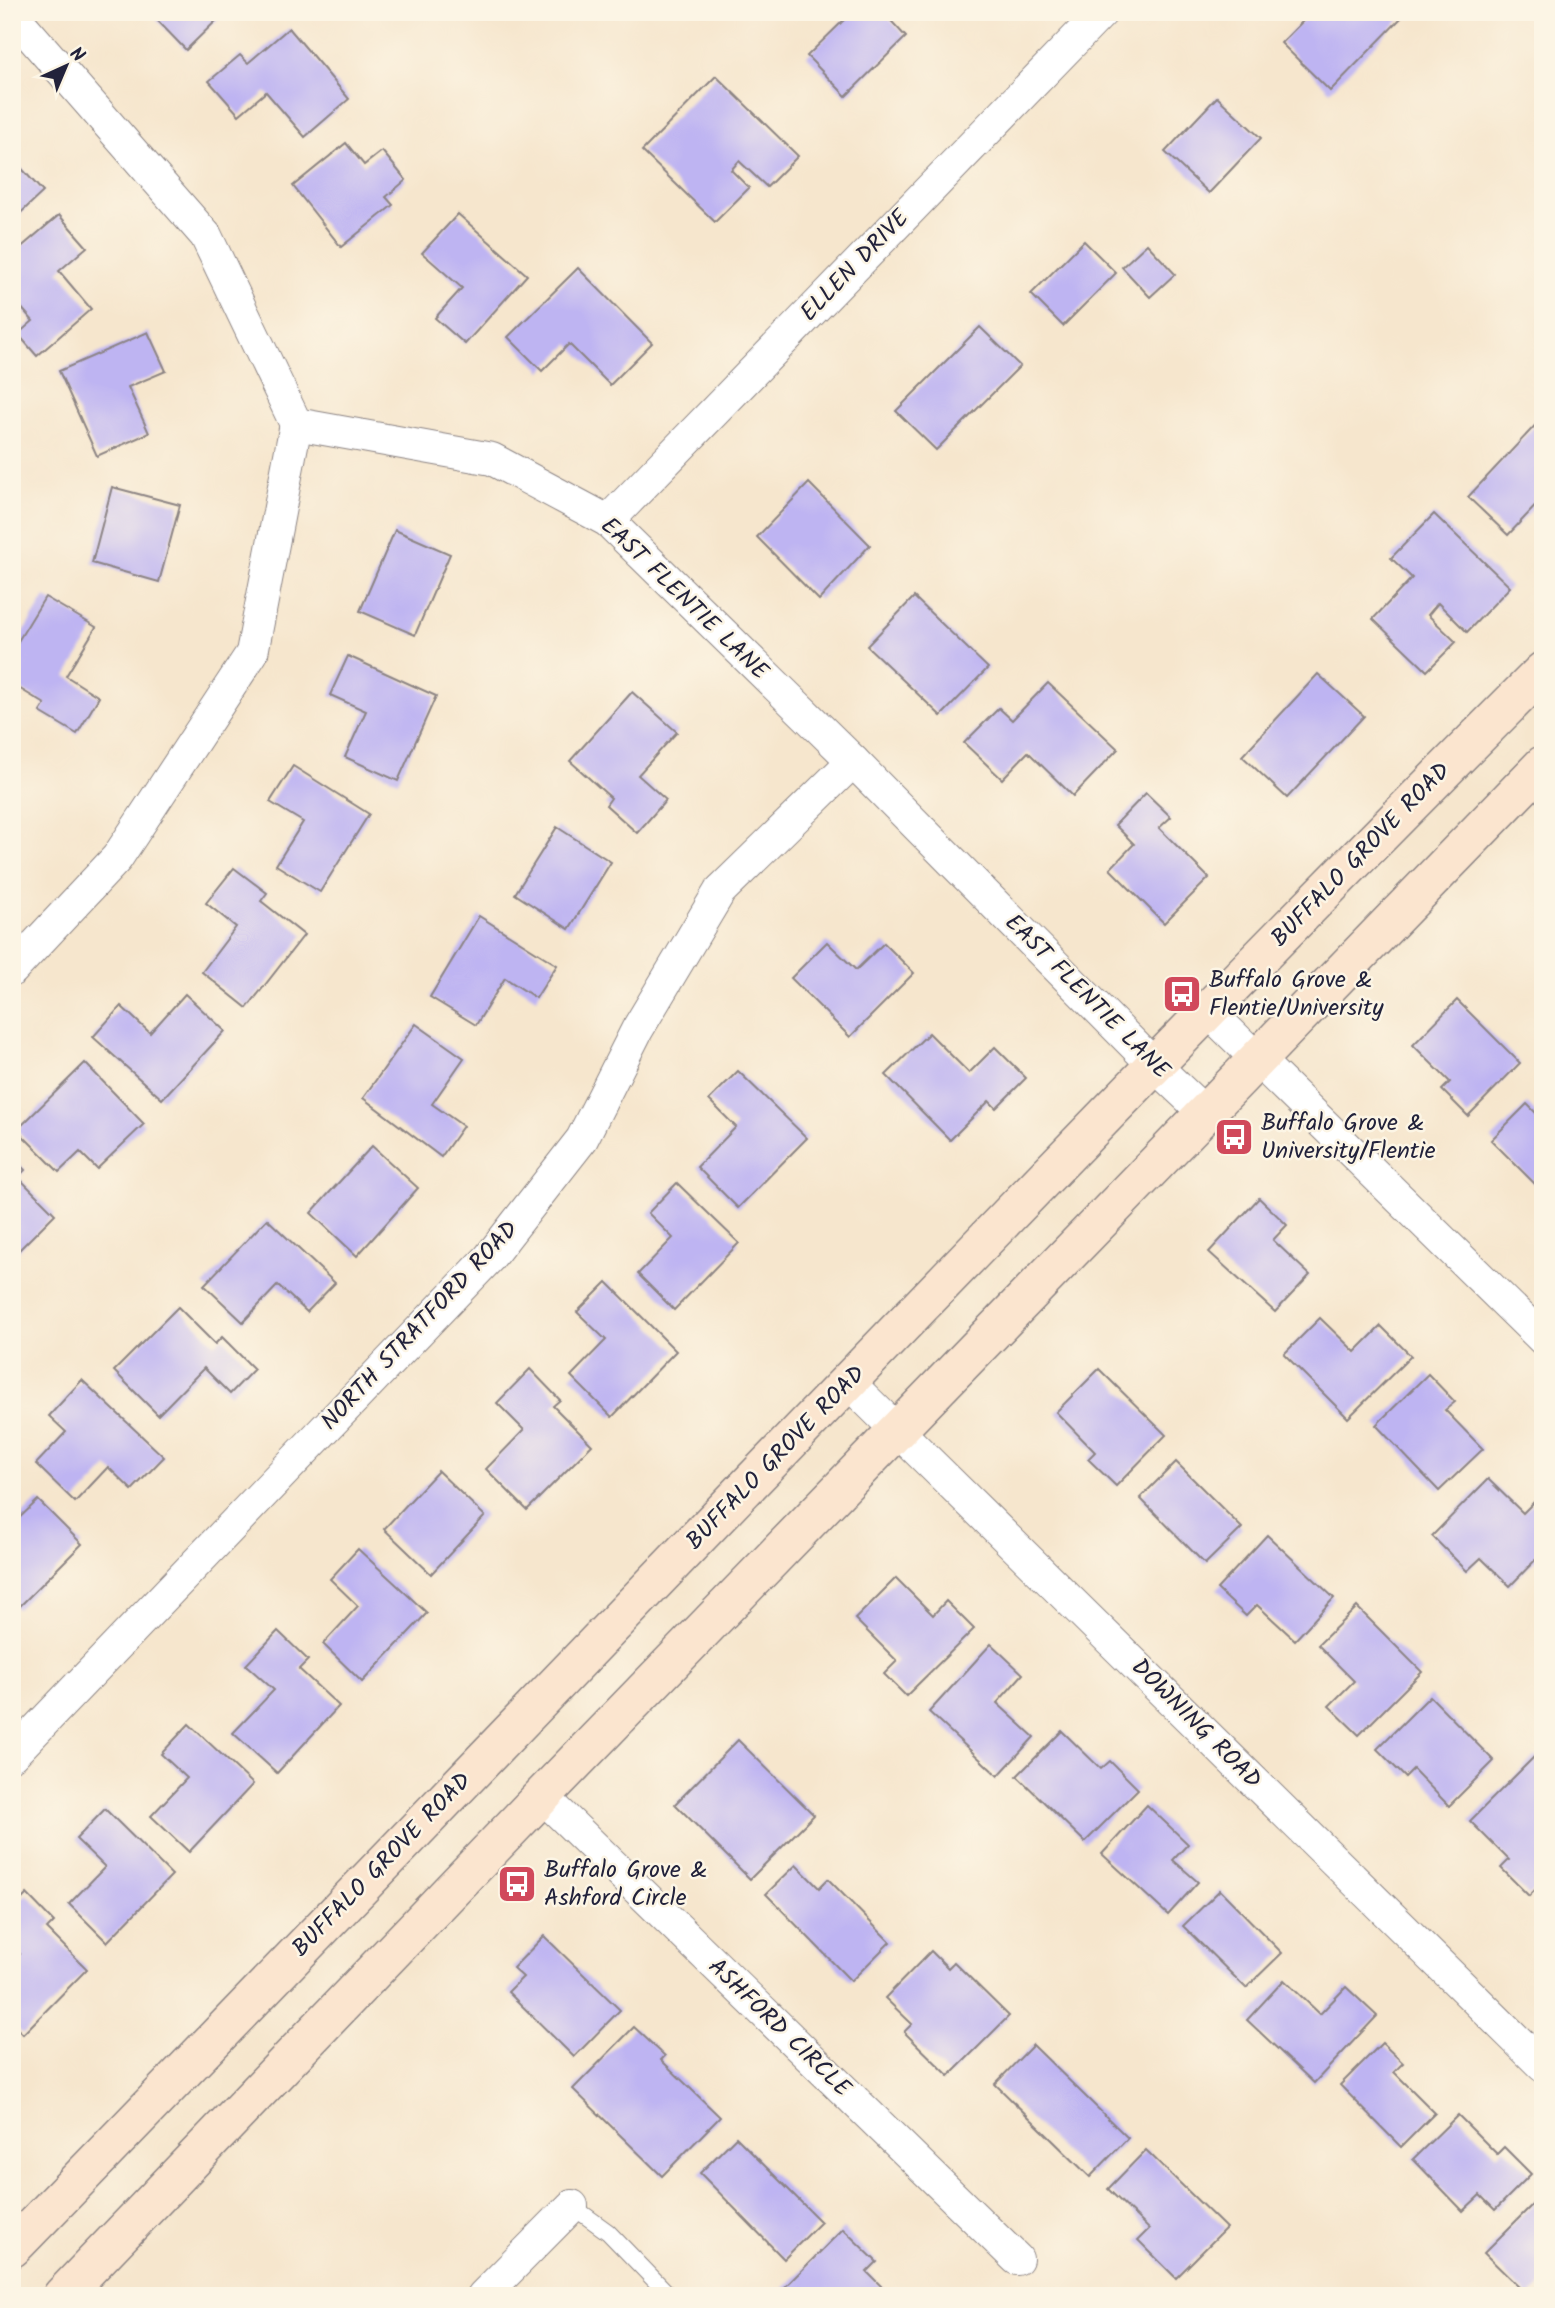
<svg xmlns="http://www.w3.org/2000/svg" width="1555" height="2308" viewBox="0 0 1555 2308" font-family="Kalam,sans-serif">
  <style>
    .building { fill: #beb4f2 }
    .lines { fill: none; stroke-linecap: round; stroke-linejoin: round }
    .lane-casing { stroke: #8c8484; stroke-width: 18 }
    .street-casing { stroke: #8c8484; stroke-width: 34 }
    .secondary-casing { stroke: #8c8484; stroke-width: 41 }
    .lane { stroke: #fff; stroke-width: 16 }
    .street { stroke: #fff; stroke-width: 32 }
    .secondary { stroke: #fbe5cf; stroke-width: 38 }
    .labels { text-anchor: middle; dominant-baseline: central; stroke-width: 5; stroke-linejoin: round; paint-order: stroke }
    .street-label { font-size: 24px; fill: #22223b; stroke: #fcf5e5 }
    .poi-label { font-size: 24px; fill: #22223b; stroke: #fcf5e5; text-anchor: start }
  </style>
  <rect width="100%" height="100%" fill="#fcf5e5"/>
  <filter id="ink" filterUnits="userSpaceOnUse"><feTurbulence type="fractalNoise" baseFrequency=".0143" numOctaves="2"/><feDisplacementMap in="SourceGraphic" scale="14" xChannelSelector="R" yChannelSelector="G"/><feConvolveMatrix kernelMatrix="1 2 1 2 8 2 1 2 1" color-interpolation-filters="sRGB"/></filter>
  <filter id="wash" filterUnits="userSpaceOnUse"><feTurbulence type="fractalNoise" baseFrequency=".00686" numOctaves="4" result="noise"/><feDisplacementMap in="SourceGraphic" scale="28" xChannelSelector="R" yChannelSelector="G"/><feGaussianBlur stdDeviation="1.57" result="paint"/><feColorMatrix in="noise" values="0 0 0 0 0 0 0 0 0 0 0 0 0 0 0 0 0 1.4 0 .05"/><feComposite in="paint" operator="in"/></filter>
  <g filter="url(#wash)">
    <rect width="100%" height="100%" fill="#f6e6cd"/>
    <g id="blocks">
      <g class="building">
        <polygon points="164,12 225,12 186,50 156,19"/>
        <polygon points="841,12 883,12 906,37 846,96 807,56 847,17"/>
        <polygon points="1312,12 1403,12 1405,14 1330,91 1281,43"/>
        <polygon points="289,28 349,99 305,137 266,92 239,115 209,81 240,55 248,63"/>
        <polygon points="716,76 798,156 767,187 739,161 731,170 749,188 715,222 642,151"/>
        <polygon points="1217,97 1261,138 1209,193 1165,152"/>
        <polygon points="346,143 364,165 382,151 406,180 386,197 393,205 341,247 293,186"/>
        <polygon points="14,160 43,192 12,221 12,161"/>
        <polygon points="458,214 527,275 465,344 435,318 462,288 422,253"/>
        <polygon points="59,215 87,247 59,271 91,309 37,356 18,334 33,321 12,297 12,255"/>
        <polygon points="1084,241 1116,273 1063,326 1031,294"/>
        <polygon points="1147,244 1175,274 1150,297 1122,267"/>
        <polygon points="578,268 652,343 610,385 569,344 542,371 508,337"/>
        <polygon points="980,327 1020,366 936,450 896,411"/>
        <polygon points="148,332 166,371 128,387 149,433 97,456 59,371"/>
        <polygon points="1543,417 1543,498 1508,535 1468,497"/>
        <polygon points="809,483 870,545 819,600 757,537"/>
        <polygon points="112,487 180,505 159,582 92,563"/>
        <polygon points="1434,514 1510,587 1467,632 1438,603 1428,615 1456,642 1427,671 1373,619 1412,578 1391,558"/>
        <polygon points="395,530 450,554 415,635 360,611"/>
        <polygon points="45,597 96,627 66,676 99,697 77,734 40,712 45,704 12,684 12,651"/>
        <polygon points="914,597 988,668 941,716 867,646"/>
        <polygon points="348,656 436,696 398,781 345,757 366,711 330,695"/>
        <polygon points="1318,674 1364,716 1287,798 1242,756"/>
        <polygon points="1048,683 1118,749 1073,796 1028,752 1002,779 964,743 999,708 1012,720"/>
        <polygon points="632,692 677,732 638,775 666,800 637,833 606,805 611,798 570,761"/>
        <polygon points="293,766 369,814 320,892 276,865 303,822 270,802"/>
        <polygon points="1146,793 1171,817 1159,828 1209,878 1164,923 1110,869 1134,844 1115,825"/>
        <polygon points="557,827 611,862 569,929 515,894"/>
        <polygon points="234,868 267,893 261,901 304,935 247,1008 202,972 236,927 206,903"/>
        <polygon points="479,916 557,965 536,998 505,978 476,1025 430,997"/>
        <polygon points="827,942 856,970 884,943 914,973 850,1037 791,978"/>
        <polygon points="185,994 225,1031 162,1099 93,1037 121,1006 150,1033"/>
        <polygon points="1457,1000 1520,1063 1468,1116 1442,1090 1450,1082 1413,1045"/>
        <polygon points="416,1024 464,1058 432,1104 463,1126 441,1157 363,1098"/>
        <polygon points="929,1033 969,1073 995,1047 1026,1078 996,1108 989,1101 950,1140 886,1075"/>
        <polygon points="85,1063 144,1124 97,1169 80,1152 59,1172 17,1130"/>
        <polygon points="738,1071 807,1138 738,1208 697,1167 736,1127 709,1100"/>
        <polygon points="1527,1104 1543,1120 1543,1192 1491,1140"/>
        <polygon points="372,1146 418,1188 357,1256 311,1213"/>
        <polygon points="12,1157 25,1170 18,1177 55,1214 12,1257"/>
        <polygon points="677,1183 739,1243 674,1310 638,1274 673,1238 648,1213"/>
        <polygon points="1259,1198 1287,1225 1273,1240 1310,1275 1275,1312 1209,1252"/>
        <polygon points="267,1219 335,1283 307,1312 278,1285 243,1322 204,1285"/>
        <polygon points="607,1282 676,1351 612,1417 571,1376 606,1340 577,1312"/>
        <polygon points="178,1307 215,1344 222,1337 254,1369 230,1394 204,1368 158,1415 114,1371"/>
        <polygon points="1320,1318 1355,1352 1381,1326 1411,1356 1348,1418 1284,1354"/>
        <polygon points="530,1369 560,1400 553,1406 592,1445 527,1510 486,1469 524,1430 497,1403"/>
        <polygon points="1099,1369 1166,1435 1116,1486 1088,1459 1095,1452 1056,1412"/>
        <polygon points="1428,1374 1455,1402 1445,1410 1483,1449 1439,1491 1376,1425"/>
        <polygon points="82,1380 164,1457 132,1490 108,1467 75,1502 36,1464 66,1432 49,1416"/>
        <polygon points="1176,1462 1242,1528 1205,1564 1140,1498"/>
        <polygon points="438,1471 485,1516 431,1574 384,1529"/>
        <polygon points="1488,1479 1523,1513 1543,1493 1543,1552 1510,1586 1481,1558 1467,1571 1432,1536"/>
        <polygon points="38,1500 82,1544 17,1609 12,1604 12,1525"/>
        <polygon points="1267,1535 1334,1598 1295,1640 1257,1605 1246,1616 1217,1589"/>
        <polygon points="358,1549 427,1613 362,1682 323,1644 358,1606 330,1579"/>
        <polygon points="896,1578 933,1615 946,1601 974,1629 906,1696 884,1674 897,1661 855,1619"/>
        <polygon points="1357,1607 1422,1672 1359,1735 1329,1706 1354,1681 1318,1645"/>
        <polygon points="278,1631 308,1660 299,1669 339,1706 277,1773 233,1733 274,1690 246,1665"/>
        <polygon points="991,1644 1023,1674 997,1703 1034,1737 998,1776 929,1712"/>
        <polygon points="1430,1696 1494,1761 1449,1806 1413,1769 1405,1777 1377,1749"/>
        <polygon points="189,1724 253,1784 189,1852 151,1816 187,1778 161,1754"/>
        <polygon points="1062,1731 1101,1769 1110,1761 1138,1789 1085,1842 1017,1776"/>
        <polygon points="738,1740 814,1815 750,1879 675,1804"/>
        <polygon points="1535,1756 1543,1764 1543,1882 1529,1896 1501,1868 1509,1860 1470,1821"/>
        <polygon points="1147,1805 1188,1844 1173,1860 1198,1882 1168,1915 1102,1854"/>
        <polygon points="105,1809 172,1875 107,1942 69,1904 105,1867 76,1839"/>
        <polygon points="796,1865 819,1888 828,1879 890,1942 851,1981 766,1894"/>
        <polygon points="1220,1890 1282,1953 1246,1988 1183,1926"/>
        <polygon points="27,1894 54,1922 47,1929 87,1969 23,2034 12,2024 12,1961 20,1954 12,1946 12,1909"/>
        <polygon points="544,1936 620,2010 574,2057 508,1992 523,1977 513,1968"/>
        <polygon points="931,1951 948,1968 954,1962 1009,2016 949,2076 904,2032 912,2024 885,1998"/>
        <polygon points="1284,1980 1320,2014 1346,1987 1377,2016 1314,2083 1247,2020"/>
        <polygon points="634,2027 665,2056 661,2060 720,2117 662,2176 573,2089"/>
        <polygon points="1382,2043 1403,2063 1394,2072 1435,2113 1401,2147 1340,2085"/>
        <polygon points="1033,2045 1128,2138 1090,2177 995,2084"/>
        <polygon points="1458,2115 1497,2154 1504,2147 1531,2174 1495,2210 1480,2195 1463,2211 1413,2159"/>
        <polygon points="736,2137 821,2222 784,2259 700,2173"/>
        <polygon points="1146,2150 1226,2228 1176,2278 1138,2240 1149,2229 1108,2189"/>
        <polygon points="1543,2194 1543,2283 1531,2296 1528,2296 1484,2253"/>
        <polygon points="843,2229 877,2262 867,2272 891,2296 786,2296 781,2291"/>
      </g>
    </g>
  </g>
  <g filter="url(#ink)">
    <use href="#blocks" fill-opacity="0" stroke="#8c8484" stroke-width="2"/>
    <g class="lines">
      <g class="lane-casing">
        <polyline id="lane" points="572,2206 608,2232 670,2296"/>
      </g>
      <g class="street-casing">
        <g id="street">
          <polyline points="12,14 206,236 296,424 492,459 608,521 853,761 1155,1066 1205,1113"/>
          <polyline points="608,521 1102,12"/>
          <polyline points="12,970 117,858 252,653 296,424"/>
          <polyline points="1208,1011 1543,1339"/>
          <polyline points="849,1383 1543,2066"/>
          <polyline points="12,1755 489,1258 582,1139 637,1030 720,891 853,761"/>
          <polyline points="542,1796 1017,2259"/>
          <polyline points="483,2296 572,2206"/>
        </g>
      </g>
      <g class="secondary-casing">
        <g id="secondary">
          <path d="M12,2248c511,-525 1013,-1058 1531,-1577"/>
          <polyline points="62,2296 542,1796 1543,765"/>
        </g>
      </g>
      <use href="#lane" class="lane"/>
      <use href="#street" class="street"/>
      <use href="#secondary" class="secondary"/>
    </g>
  </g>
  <defs>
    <g id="bus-square" transform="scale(2.0125)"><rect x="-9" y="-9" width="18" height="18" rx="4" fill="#d1495b" stroke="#fcf5e5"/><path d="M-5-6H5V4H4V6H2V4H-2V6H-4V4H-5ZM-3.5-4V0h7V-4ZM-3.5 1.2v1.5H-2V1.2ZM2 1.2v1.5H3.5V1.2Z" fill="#fff"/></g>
  </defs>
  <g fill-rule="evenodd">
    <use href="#bus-square" x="1182" y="994"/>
    <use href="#bus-square" x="1234" y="1137"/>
    <use href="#bus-square" x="517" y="1884"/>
  </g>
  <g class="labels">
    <g class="street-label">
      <text transform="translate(855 266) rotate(-46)">ELLEN DRIVE</text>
      <text transform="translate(684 599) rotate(44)">EAST FLENTIE LANE</text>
      <text transform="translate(1361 855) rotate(-46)">BUFFALO GROVE ROAD</text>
      <text transform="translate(1087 997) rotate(45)">EAST FLENTIE LANE</text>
      <text transform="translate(420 1326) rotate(-47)">NORTH STRATFORD ROAD</text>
      <text transform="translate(776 1458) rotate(-46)">BUFFALO GROVE ROAD</text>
      <text transform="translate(1196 1724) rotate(45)">DOWNING ROAD</text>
      <text transform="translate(382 1865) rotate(-46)">BUFFALO GROVE ROAD</text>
      <text transform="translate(779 2028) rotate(44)">ASHFORD CIRCLE</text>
    </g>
    <g class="poi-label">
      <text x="1209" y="980">Buffalo Grove &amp;<tspan x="1209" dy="28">Flentie/University</tspan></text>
      <text x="1261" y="1123">Buffalo Grove &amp;<tspan x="1261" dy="28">University/Flentie</tspan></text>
      <text x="544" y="1870">Buffalo Grove &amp;<tspan x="544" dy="28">Ashford Circle</tspan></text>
    </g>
  </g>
  <rect width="1555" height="2308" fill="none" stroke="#fcf5e5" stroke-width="42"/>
  <g transform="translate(66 66) rotate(44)" stroke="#fcf5e5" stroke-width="5" paint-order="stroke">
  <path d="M0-5L12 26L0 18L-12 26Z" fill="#22223b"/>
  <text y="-10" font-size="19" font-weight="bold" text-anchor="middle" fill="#22223b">N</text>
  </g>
</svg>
